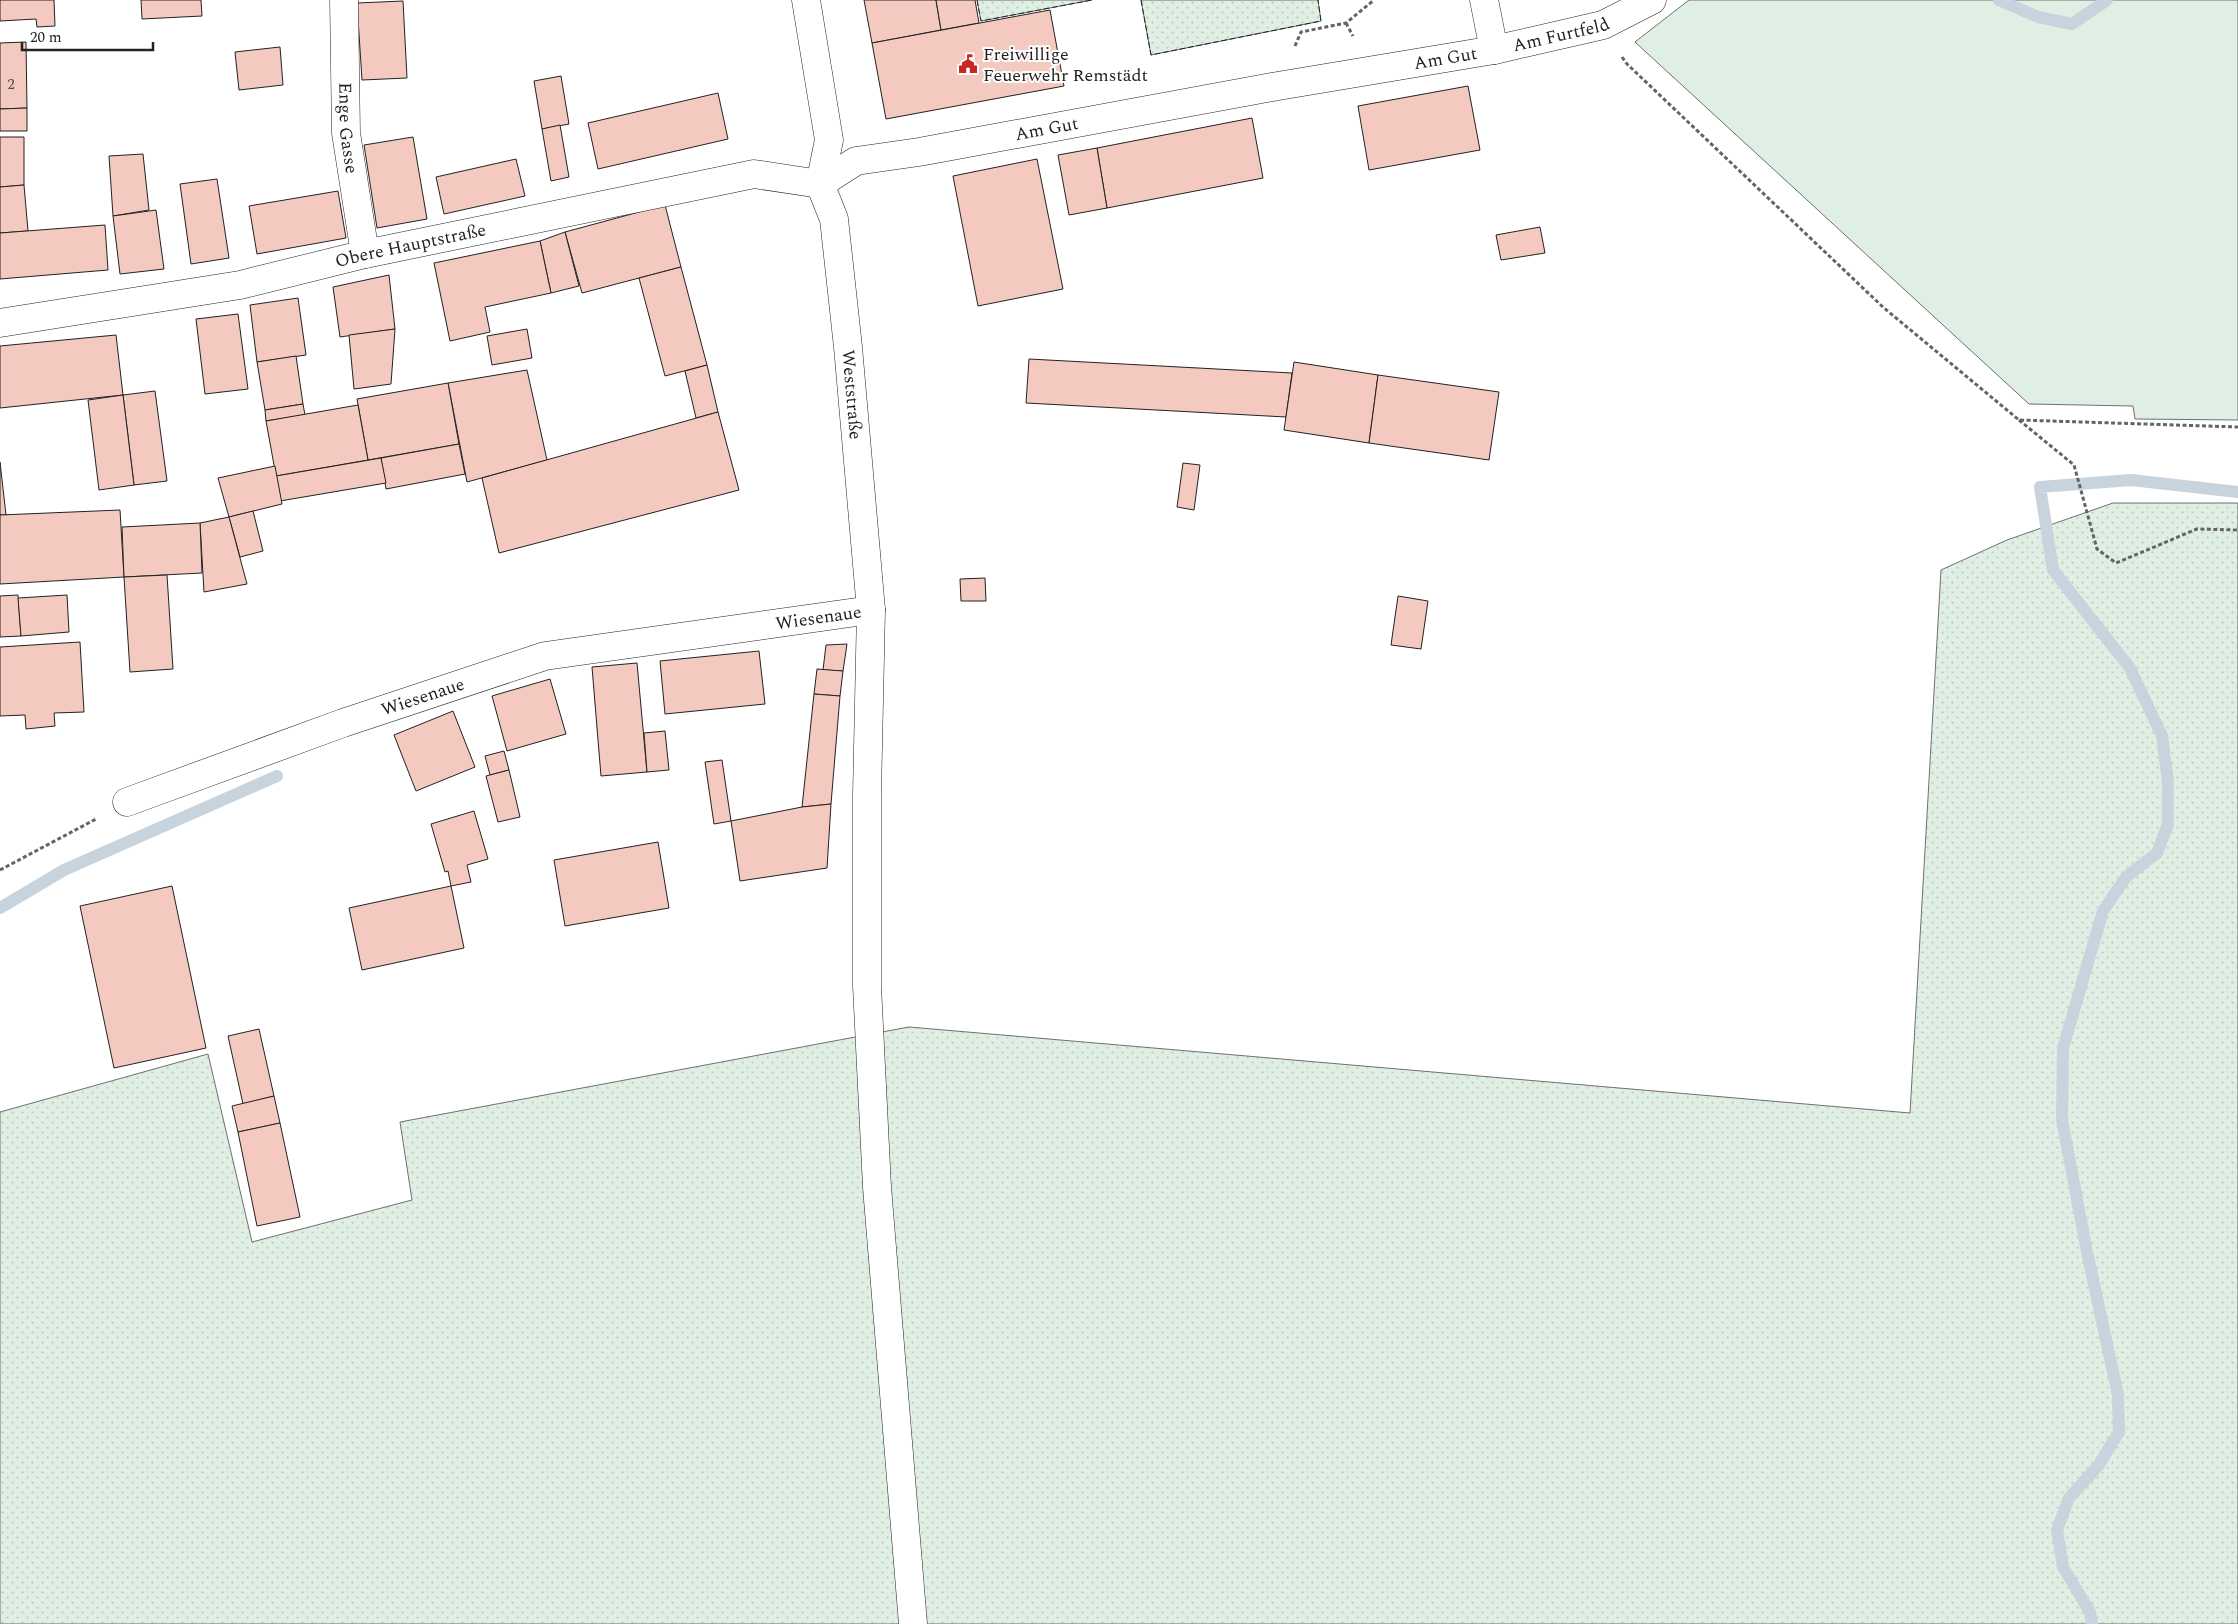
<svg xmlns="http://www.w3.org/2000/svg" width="2238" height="1624" viewBox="0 0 2238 1624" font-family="Spectral,serif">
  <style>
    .grass { fill: url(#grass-dots); stroke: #6f6f6f }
    .garden { fill: #e0efe3; stroke: #6f6f6f }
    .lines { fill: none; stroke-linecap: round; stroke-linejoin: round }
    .stream { stroke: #c7d3dd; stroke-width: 12 }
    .building { fill: #f3c9c0; stroke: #222 }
    .minor-casing { stroke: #222; stroke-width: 29 }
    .path { stroke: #646464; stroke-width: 3; stroke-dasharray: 4 2.5; stroke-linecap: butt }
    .minor { stroke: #fff; stroke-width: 28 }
    .fence { stroke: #222; stroke-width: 1; stroke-dasharray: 6 2.5; stroke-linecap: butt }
    .labels { text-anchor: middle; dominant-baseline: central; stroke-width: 4; stroke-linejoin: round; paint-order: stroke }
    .number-label { font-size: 15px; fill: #564c4a }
    .street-label { font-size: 18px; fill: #222; stroke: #fff }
    .poi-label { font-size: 18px; fill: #222; stroke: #fff; text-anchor: start }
  </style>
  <defs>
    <pattern id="grass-dots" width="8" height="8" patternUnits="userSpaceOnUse" patternTransform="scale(1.25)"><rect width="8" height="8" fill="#e0efe3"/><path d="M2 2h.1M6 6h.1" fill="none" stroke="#c0cdc2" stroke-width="1.8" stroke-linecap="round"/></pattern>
  </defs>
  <rect width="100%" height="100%" fill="#fff"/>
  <g class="grass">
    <polygon points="977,0 1092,0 981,21"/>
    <polygon points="1141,0 1318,0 1321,21 1151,55"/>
    <polygon points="2113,503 2238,503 2238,1624 0,1624 0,1112 208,1054 252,1242 412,1200 400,1122 909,1027 1910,1113 1941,570 2007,540"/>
  </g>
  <polygon class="garden" points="1689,0 2238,0 2238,420 2135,419 2133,406 2029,404 1635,42"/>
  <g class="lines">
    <g class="stream">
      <polyline points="1999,0 2038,17 2072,24 2107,0"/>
      <polyline points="0,908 64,870 277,776"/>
      <polyline points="2092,1624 2090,1612 2063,1567 2057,1530 2069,1498 2098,1466 2119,1432 2118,1395 2087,1252 2062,1120 2063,1048 2103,911 2126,877 2157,853 2168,824 2168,782 2162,736 2130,668 2053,570 2040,487 2131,480 2238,492"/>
    </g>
  </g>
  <g class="building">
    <polygon points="0,0 54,0 55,26 37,27 36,19 0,21"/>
    <polygon points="141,0 201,0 202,16 142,19"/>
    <polygon points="864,0 936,0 941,30 872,43"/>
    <polygon points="936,0 975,0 979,23 941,30"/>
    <polygon points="403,1 407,78 362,80 357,3"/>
    <polygon points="1050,10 1064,86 886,119 872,43"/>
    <polygon points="26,42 27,108 0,109 0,43"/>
    <polygon points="280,47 283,85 239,90 235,52"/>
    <polygon points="561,76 569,124 542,129 534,81"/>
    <polygon points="1468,86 1480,150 1369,170 1358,106"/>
    <polygon points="718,93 728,139 598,169 588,123"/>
    <polygon points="27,108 27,131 0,131 0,109"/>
    <polygon points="1252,118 1263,178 1107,208 1097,148"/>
    <polygon points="560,125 569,177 551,181 542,129"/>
    <polygon points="0,137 24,137 24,185 0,187"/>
    <polygon points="413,137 427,219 377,228 364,145"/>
    <polygon points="1097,148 1107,208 1069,215 1058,155"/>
    <polygon points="143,154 149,210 113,216 109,156"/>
    <polygon points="516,159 525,196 444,214 436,177"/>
    <polygon points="1037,159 1063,289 978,306 953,176"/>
    <polygon points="217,179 229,258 191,264 180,184"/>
    <polygon points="24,185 28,231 0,233 0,187"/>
    <polygon points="338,191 346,238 257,254 249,206"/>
    <polygon points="665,205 681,267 582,293 565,232"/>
    <polygon points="156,210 164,269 120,274 113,216"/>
    <polygon points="105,225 108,270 0,279 0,233"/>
    <polygon points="1540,227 1545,253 1501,260 1496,235"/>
    <polygon points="565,232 579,286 551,293 540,241"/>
    <polygon points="540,241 551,293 485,307 490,332 450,341 434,263"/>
    <polygon points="681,267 707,365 665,376 639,278"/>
    <polygon points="389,275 395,329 340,337 333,287"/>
    <polygon points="298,298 306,355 257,362 250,305"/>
    <polygon points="238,314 248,389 205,394 196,319"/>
    <polygon points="395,329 391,384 354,389 349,335"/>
    <polygon points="527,329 532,358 492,365 487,336"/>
    <polygon points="116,335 123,395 0,408 0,346"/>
    <polygon points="296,356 303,404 265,410 257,362"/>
    <polygon points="1029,359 1292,373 1286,417 1026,403"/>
    <polygon points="1294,362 1378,375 1369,443 1284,430"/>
    <polygon points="707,365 718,412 696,418 685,371"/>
    <polygon points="527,370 547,460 467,482 448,383"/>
    <polygon points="1378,375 1499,392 1489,460 1369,443"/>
    <polygon points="448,383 459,444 368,460 357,399"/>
    <polygon points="155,391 167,481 134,485 123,395"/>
    <polygon points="123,395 134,485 99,490 88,400"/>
    <polygon points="303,404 305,415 266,421 265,410"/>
    <polygon points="358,405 368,460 276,476 266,421"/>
    <polygon points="718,412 739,490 499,553 482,478"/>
    <polygon points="459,444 465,474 386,489 381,458"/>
    <polygon points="381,458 386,483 280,501 276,476"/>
    <polygon points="0,462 6,515 0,515"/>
    <polygon points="1183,463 1200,465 1194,510 1177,507"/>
    <polygon points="275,466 282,504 229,517 218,478"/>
    <polygon points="120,510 124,577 0,584 0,515"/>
    <polygon points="253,511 263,551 240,557 229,517"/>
    <polygon points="229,517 247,584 204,592 200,523"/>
    <polygon points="200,523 202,573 124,577 122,527"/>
    <polygon points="167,575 173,669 130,672 124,577"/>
    <polygon points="985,578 986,601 961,601 960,579"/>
    <polygon points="18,595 21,636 0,637 0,596"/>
    <polygon points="67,595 69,632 21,636 18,598"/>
    <polygon points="1398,596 1428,601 1421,649 1391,645"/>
    <polygon points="80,642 84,712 54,713 55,726 26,729 25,715 0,716 0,647"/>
    <polygon points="847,644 843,671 823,670 826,645"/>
    <polygon points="759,651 765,704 665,714 660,661"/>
    <polygon points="637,663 647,772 601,776 592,667"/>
    <polygon points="817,669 843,671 840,696 814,694"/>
    <polygon points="550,679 566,734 507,751 492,696"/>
    <polygon points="814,694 840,696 831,804 802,807"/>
    <polygon points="453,711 475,767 416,791 394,735"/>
    <polygon points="665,731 669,770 647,772 644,733"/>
    <polygon points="504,751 509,770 490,775 485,756"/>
    <polygon points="722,760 731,821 714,824 705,762"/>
    <polygon points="509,770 520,817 498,822 486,776"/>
    <polygon points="831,804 827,868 740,881 731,821 802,807"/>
    <polygon points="474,811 488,859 467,865 471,882 451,886 448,871 445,872 431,824"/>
    <polygon points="658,842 669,908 565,926 554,860"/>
    <polygon points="172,886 206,1048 114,1068 80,906"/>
    <polygon points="451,886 464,948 362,970 349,908"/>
    <polygon points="259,1029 274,1096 243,1104 228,1036"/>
    <polygon points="274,1096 280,1123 238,1132 232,1106"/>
    <polygon points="280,1123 300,1217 257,1226 238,1132"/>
  </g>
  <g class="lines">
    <g class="minor-casing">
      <g id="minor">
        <path id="s1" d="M344,0l2,133 19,121"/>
        <path id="s2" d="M806,0l23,140 -9,44 14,35 14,128 23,263 -4,184v192l10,201 36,437"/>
        <polyline points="1484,0 1494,50"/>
        <path id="s3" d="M820,184l36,-23 63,-9 359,-66 216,-36 109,-25 49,-25"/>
        <path id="s4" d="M0,323l240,-38 125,-31 389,-80 66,10"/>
        <path id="s5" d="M127,802l216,-79 202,-67 326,-46"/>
      </g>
    </g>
    <g class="path">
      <polyline points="1346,23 1353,36"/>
      <polyline points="1295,46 1301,32 1346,23 1374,0"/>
      <polyline points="1622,57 1627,64 1884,308 2019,420 2238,427"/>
      <polyline points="2019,420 2074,465 2097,549 2116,563 2197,529 2238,530"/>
      <polyline points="0,870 96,819"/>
    </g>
    <use href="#minor" class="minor"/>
    <g class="fence">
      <polyline points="977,0 981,21 1092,0"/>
      <polyline points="1141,0 1151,55 1321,21 1318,0"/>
    </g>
  </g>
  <defs>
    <g id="civic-bare" transform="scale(1.5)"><path d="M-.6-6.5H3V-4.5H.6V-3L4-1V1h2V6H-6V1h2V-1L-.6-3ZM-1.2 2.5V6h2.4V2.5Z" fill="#c62828" stroke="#fff" stroke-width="2.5" paint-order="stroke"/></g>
  </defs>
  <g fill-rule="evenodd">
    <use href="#civic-bare" x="968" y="64"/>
  </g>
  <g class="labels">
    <g class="number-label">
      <text x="11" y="84">2</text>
    </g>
    <g class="street-label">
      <text stroke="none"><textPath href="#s3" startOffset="759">Am Furtfeld</textPath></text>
      <text stroke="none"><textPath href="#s3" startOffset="641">Am Gut</textPath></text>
      <text stroke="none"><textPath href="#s1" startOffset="128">Enge Gasse</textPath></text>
      <text stroke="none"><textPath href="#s3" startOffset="236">Am Gut</textPath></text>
      <text stroke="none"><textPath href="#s4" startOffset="418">Obere Hauptstraße</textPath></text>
      <text stroke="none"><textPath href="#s2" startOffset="401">Weststraße</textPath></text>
      <text stroke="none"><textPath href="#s5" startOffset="719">Wiesenaue</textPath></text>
      <text stroke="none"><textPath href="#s5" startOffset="314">Wiesenaue</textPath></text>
    </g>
    <g class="poi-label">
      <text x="983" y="54">Freiwillige<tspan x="983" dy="21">Feuerwehr Remstädt</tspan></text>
    </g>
  </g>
  <path d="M22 42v8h131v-8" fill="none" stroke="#222222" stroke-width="2.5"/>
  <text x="30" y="42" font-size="15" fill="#222222" stroke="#ffffff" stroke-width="4" paint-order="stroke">20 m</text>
</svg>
